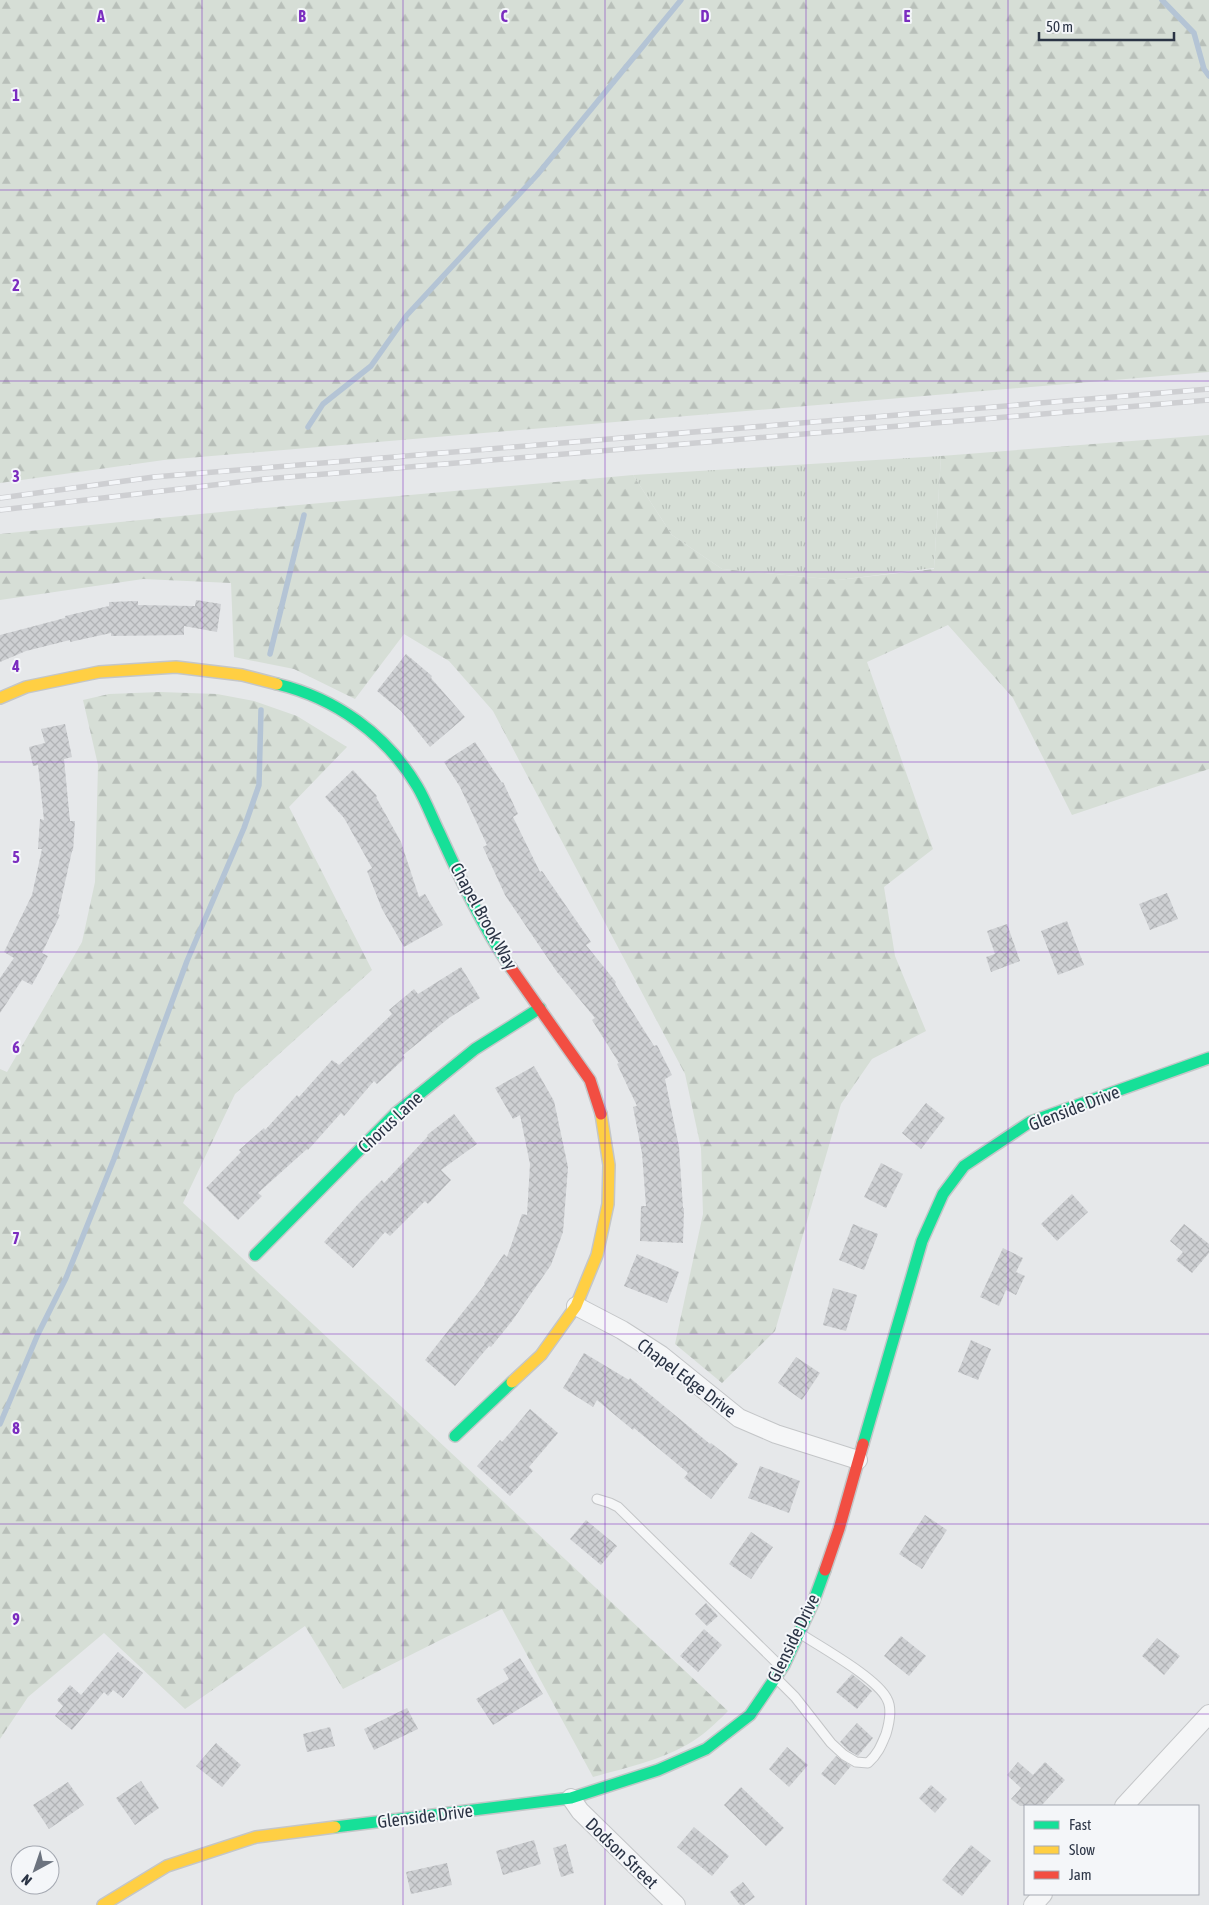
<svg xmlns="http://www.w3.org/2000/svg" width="1209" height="1905" viewBox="0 0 1209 1905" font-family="'Asap Condensed',sans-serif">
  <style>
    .grass { fill: url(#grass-tufts) }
    .forest { fill: url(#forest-firs) }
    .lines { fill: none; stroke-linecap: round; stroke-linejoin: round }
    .stream { stroke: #b4c4d5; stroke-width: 5.5 }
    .building { fill: url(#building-cross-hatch) }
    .lane-casing { stroke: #c4c6c8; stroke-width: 11 }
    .street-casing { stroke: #c4c6c8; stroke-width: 20 }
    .fast-casing { stroke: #c4c6c8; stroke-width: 14 }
    .slow-casing { stroke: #c4c6c8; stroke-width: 14 }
    .jam-casing { stroke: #c4c6c8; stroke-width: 14 }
    .lane { stroke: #f5f6f7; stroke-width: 9 }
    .street { stroke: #f5f6f7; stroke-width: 18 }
    .fast { stroke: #16e098; stroke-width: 11 }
    .slow { stroke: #ffcf43; stroke-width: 11 }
    .jam { stroke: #f24e42; stroke-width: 11 }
    .rail-casing { stroke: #cecfd2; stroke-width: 5.5 }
    .rail { stroke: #f4f6f9; stroke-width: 4; stroke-dasharray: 11; stroke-linecap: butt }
    .grid { fill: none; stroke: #7b2cbf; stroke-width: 1; stroke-opacity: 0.55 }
    .labels { text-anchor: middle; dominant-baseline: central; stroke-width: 4; stroke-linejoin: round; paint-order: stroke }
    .street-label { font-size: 18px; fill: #2b3445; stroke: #f4f6f9 }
    .grid-label { font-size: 16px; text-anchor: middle; font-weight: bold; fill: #7b2cbf; stroke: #f4f6f9; stroke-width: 4; stroke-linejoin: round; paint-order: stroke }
  </style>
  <defs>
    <pattern id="grass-tufts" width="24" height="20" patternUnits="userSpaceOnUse" patternTransform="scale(1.25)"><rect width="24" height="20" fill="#d6ded6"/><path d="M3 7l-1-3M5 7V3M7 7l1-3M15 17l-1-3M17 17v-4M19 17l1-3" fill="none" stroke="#b8bfb9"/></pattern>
    <pattern id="forest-firs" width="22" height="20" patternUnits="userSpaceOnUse" patternTransform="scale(1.25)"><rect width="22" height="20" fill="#d6ded6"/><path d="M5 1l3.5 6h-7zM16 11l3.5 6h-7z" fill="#b8bfb9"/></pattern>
    <pattern id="building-cross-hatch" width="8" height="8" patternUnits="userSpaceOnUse" patternTransform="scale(1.25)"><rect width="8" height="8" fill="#ced0d3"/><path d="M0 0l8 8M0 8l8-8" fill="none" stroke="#b1b3b6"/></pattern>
  </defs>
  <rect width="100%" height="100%" fill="#e6e8ea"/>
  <polygon class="grass" points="941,456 934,568 838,580 722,569 672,535 633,475"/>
  <g class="forest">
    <polygon points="0,0 1209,0 1209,372 164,460 0,483"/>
    <polygon points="1209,435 1209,769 1072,815 1013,698 948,625 867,662 933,849 884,887 895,956 926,1031 872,1059 841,1104 775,1331 722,1383 675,1344 703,1214 701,1148 685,1074 493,711 449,661 404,634 355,699 294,669 234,657 231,583 143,579 0,600 0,534 231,511 633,475 672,535 722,569 838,580 934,569 941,456"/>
    <path d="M160,692l57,2 37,7 43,15 50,31 -58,60 83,163 -137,124 -52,109 545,508c-9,9 -19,19 -29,26 -31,22 -71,30 -106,40l-91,-168 -159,80 -38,-63 -120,83 -81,-76 -76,64 -28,42v-670l7,3 75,-130 13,-60 3,-117 -15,-65 26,-6z"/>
  </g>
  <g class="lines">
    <g class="stream">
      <polyline points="1162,0 1194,33 1204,69 1209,76"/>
      <polyline points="308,427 323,404 371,366 407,315 537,175 681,0"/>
      <polyline points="270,654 304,515"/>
      <polyline points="0,1424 38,1334 66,1278 114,1159 187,961 244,828 259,785 261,710"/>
    </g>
  </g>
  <g class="building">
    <polygon points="196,600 221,604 217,632 184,626 184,635 111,636 111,633 70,642 70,640 26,651 0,662 0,635 65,618 65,616 109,606 109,602 138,601 138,605 195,606"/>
    <polygon points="406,654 432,676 431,678 465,717 430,747 401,711 377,691"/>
    <polygon points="65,724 72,757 64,759 70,821 75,821 73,851 72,851 58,914 60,915 42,953 48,956 32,985 22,980 0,1013 0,978 14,958 4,952 32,895 42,849 38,849 40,819 44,820 38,765 33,766 29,747 45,743 41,729"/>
    <polygon points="475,742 502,783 503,782 518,814 513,817 540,872 542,871 591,942 586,945 616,982 615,984 654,1046 657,1045 672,1075 665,1079 679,1147 683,1208 684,1208 683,1243 640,1241 641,1206 646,1206 642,1153 633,1107 637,1106 617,1064 619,1063 592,1020 595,1018 557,972 505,895 483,847 487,845 460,787 444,762"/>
    <polygon points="353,770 377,796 376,797 401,842 419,897 425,894 443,925 404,947 382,909 367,871 372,868 344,818 325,797"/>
    <polygon points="1167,893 1178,919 1150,930 1139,904"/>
    <polygon points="1067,921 1084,965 1058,975 1041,931"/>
    <polygon points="1007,924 1020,961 991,972 986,957 995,954 987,931"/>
    <polygon points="461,967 480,998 449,1018 403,1055 405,1058 377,1084 374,1081 344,1116 341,1113 308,1150 307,1149 258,1193 262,1196 238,1220 206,1188 241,1152 239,1150 264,1128 265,1130 297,1095 299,1097 332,1060 339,1065 392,1014 389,1010 414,989 418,994"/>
    <polygon points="534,1066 554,1101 568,1167 563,1232 551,1265 512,1321 491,1347 489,1346 455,1386 425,1360 485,1284 484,1283 504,1254 507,1257 522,1214 527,1215 530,1164 520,1115 513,1119 495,1088"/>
    <polygon points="926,1103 945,1118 921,1149 902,1133"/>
    <polygon points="454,1114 477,1144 441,1170 451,1180 428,1204 425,1201 390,1236 385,1232 353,1268 324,1242 359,1203 382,1180 384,1183 428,1136 427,1135"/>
    <polygon points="881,1163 903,1174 886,1208 864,1197"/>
    <polygon points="1072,1194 1088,1212 1057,1241 1041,1224"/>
    <polygon points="853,1224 878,1234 864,1270 839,1260"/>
    <polygon points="1184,1224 1209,1244 1209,1253 1192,1273 1176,1260 1183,1252 1170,1241"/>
    <polygon points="1003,1248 1023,1258 1016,1272 1025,1276 1016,1295 1006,1290 999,1306 980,1297"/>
    <polygon points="637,1254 679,1272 667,1303 624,1286"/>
    <polygon points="833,1288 857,1295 846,1331 823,1325"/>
    <polygon points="971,1340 991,1349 978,1380 958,1372"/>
    <polygon points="584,1353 629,1380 630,1378 710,1444 711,1443 738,1464 711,1499 684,1478 688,1473 634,1428 633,1430 597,1400 593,1407 563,1388"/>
    <polygon points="796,1357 820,1373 802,1400 778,1383"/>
    <polygon points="530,1409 558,1433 529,1467 533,1471 510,1496 477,1466 500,1440 502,1442"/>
    <polygon points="760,1466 800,1481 789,1513 748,1498"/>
    <polygon points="925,1515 947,1530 922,1569 899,1554"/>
    <polygon points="586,1520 617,1546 601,1565 570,1539"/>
    <polygon points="751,1532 773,1547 751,1579 729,1564"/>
    <polygon points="706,1603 718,1616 707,1626 695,1614"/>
    <polygon points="704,1629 722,1645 698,1672 680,1656"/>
    <polygon points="901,1636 926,1656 909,1676 884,1656"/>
    <polygon points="1157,1638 1180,1656 1164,1675 1142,1656"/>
    <polygon points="118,1652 143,1673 123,1698 113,1690 108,1696 104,1692 72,1730 55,1716 63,1706 57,1700 70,1685 81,1695"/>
    <polygon points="520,1658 543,1694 493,1725 476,1699 509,1679 503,1669"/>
    <polygon points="852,1674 872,1691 857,1709 836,1692"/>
    <polygon points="407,1708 418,1729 374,1750 364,1729"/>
    <polygon points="857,1723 873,1738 858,1756 848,1750 840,1742"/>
    <polygon points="330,1727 335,1746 307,1752 303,1734"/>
    <polygon points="216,1743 241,1765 222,1787 196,1766"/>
    <polygon points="787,1747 808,1765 789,1787 769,1769"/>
    <polygon points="836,1756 851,1766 835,1785 821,1774"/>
    <polygon points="1018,1762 1033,1775 1045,1762 1065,1780 1041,1806 1020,1806 1011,1799 1021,1788 1007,1775"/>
    <polygon points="141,1781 159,1808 135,1825 116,1798"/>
    <polygon points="68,1782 84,1805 49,1829 33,1805"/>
    <polygon points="931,1785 947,1799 935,1813 919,1798"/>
    <polygon points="741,1787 784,1828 766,1846 724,1805"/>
    <polygon points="694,1827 729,1856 712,1876 677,1847"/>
    <polygon points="534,1840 541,1864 503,1875 496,1851"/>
    <polygon points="566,1844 574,1873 561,1877 553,1848"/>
    <polygon points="971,1845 991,1861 962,1896 942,1880"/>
    <polygon points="447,1863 452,1885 411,1894 406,1872"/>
    <polygon points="743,1882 755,1897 744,1905 740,1905 730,1892"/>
  </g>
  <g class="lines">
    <g class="lane-casing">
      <g id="lane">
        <polyline points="597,1499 610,1503 618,1507 780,1666"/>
        <path d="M777,1679l18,18 36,46 13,12 12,7 12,1c10,-9 13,-17 18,-29 3,-10 6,-26 1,-35 -10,-21 -65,-51 -86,-65"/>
      </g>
    </g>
    <g class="street-casing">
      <g id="street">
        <polyline points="576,1306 622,1330 661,1355 739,1418 776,1434 858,1460"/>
        <polyline points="571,1798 580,1811 676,1905"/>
        <polyline points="1124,1806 1209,1714"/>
        <polyline points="1033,1905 1043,1894"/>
      </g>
    </g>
    <g class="fast-casing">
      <g id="fast">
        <path d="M277,684c58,14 109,50 140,102 9,15 15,32 23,48 21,46 42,92 71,134"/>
        <polyline points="255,1255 396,1113 475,1049 540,1008"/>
        <polyline points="455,1436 512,1382"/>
        <polyline points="863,1444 922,1241 943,1194 964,1166 1030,1122 1209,1058"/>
        <polyline points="335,1827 571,1798 658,1770 706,1749 750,1715 784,1665 813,1603 825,1570"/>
      </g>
    </g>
    <g class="slow-casing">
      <g id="slow">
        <polyline points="0,698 26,687 99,672 176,667 242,675 277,684"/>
        <polyline points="512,1382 541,1355 576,1306 597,1255 608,1204 609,1165 601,1114"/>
        <polyline points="103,1905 167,1866 256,1837 335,1827"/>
      </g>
    </g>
    <g class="jam-casing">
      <g id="jam">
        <polyline points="511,968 590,1080 601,1114"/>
        <polyline points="825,1570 839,1529 863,1444"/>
      </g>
    </g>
    <use href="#lane" class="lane"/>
    <use href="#street" class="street"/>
    <use href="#fast" class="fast"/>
    <use href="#slow" class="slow"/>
    <use href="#jam" class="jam"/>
    <g class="rail-casing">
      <g id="rail">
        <polyline points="0,498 154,477 1209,389"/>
        <polyline points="0,510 265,479 1209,400"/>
      </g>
    </g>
    <use href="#rail" class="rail"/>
  </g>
  <path class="grid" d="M202,0v1905M403,0v1905M605,0v1905M806,0v1905M1008,0v1905M0,190h1209M0,381h1209M0,572h1209M0,762h1209M0,952h1209M0,1143h1209M0,1334h1209M0,1524h1209M0,1714h1209"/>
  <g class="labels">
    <g class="street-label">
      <text transform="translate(484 916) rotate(61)">Chapel Brook Way</text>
      <text transform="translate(1074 1108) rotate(-21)">Glenside Drive</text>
      <text transform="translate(390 1122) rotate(-43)">Chorus Lane</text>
      <text transform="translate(687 1378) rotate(37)">Chapel Edge Drive</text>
      <text transform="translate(793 1638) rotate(-64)">Glenside Drive</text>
      <text transform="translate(425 1816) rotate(-7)">Glenside Drive</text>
      <text transform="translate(622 1853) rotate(44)">Dodson Street</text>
    </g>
  </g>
  <g class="grid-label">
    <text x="101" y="22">A</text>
    <text x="302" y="22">B</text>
    <text x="504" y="22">C</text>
    <text x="705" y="22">D</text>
    <text x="907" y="22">E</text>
    <text x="16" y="101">1</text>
    <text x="16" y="291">2</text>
    <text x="16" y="482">3</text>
    <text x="16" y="672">4</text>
    <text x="16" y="863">5</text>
    <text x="16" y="1053">6</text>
    <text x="16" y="1244">7</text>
    <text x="16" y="1434">8</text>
    <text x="16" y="1625">9</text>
  </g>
  <rect x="1024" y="1805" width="175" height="90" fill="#f4f6f9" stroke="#a4a8b1"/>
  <rect x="1034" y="1821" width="25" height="8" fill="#16e098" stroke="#a4a8b1"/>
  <text x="1069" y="1830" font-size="15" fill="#2b3445">Fast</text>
  <rect x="1034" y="1846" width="25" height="8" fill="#ffcf43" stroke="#a4a8b1"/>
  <text x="1069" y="1855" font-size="15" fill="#2b3445">Slow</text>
  <rect x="1034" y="1871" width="25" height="8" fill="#f24e42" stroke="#a4a8b1"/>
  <text x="1069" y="1880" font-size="15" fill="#2b3445">Jam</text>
  <g transform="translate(35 1870) rotate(220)"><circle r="24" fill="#f4f6f9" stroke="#a4a8b1"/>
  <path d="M0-4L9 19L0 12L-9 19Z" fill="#6c737f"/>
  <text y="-8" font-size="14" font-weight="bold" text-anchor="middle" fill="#2b3445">N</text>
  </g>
  <path d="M1039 32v8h135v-8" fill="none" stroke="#2b3445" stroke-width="2.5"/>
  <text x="1046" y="32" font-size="15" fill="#2b3445" stroke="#f4f6f9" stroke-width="4" paint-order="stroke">50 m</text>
</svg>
